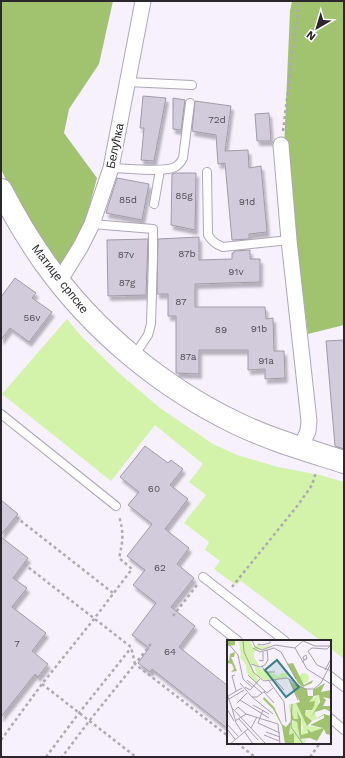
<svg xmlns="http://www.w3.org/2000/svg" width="345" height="758" viewBox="0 0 345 758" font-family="'Work Sans',sans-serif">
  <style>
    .green { fill: #d3f2aa }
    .forest { fill: #a1c370 }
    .building { fill: #d2cbdb; stroke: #a19aa9; filter: url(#shadow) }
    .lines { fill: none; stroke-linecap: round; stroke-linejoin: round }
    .service-casing { stroke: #ada6b6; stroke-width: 10 }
    .minor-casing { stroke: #ada6b6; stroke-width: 17 }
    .secondary-casing { stroke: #ada6b6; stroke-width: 24 }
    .path { stroke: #aeaab4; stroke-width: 2.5; stroke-dasharray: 3 3; stroke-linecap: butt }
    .service { stroke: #fff; stroke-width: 8 }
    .minor { stroke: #fff; stroke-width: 15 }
    .secondary { stroke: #fff; stroke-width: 22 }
    .labels { text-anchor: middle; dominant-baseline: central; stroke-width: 4; stroke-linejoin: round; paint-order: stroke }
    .number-label { font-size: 10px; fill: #545058 }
    .street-label { font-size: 12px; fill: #2a272d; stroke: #fff }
    .inset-road { fill: none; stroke: #a5a0aa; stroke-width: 1 }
    .view { fill: #387f88; fill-opacity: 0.15; stroke: #387f88; stroke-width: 2 }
    .inset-edge { fill: none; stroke: #2a272d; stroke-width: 2 }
  </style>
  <defs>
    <filter id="shadow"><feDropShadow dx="2.5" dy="4.5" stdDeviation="1" flood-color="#0004"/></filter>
  </defs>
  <rect width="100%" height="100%" fill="#f7f1fe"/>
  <polygon class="green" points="67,319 82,337 119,373 160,408 213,444 237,455 278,467 320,475 344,482 344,659 330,648 330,641 321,641 241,581 236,585 214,569 220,561 205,550 209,542 184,523 206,495 189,482 203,464 155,425 111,481 2,394"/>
  <g class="forest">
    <polygon points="1,1 113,1 99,64 69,109 64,133 97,178 81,238 61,276 22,215 1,169"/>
    <polygon points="292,1 344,1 344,325 308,334 284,149 290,11"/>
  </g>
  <g class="building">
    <polygon points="143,96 166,98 154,161 141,160 144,128 140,128"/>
    <polygon points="173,98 185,100 181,130 173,129"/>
    <polygon points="195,101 231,106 225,151 248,150 249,168 261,166 267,232 249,234 249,239 232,240 225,163 218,164 216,135 192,131"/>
    <polygon points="269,113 271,141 257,141 255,114"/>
    <polygon points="175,173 196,173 195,230 171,225 172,174"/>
    <polygon points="117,178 149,184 142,220 106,213 108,206"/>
    <polygon points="199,237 199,260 232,259 232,253 234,253 234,251 250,250 250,259 260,259 260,282 195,284 195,307 265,307 266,319 273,318 274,351 284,351 285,378 265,379 265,369 248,370 248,350 199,350 199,374 176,373 176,316 168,316 168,294 157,294 158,239"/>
    <polygon points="148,239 146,295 108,296 107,240"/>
    <polygon points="15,278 36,293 32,298 52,312 29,342 10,328 1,340 1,297"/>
    <polygon points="344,340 344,449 335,446 326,341"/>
    <polygon points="145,446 168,463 171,460 183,469 170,485 188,499 165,529 189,548 177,564 194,578 171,607 195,626 179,647 228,686 228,729 152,669 150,672 138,663 149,648 132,635 156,603 133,585 145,570 127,556 152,524 128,505 139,492 120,477"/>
    <polygon points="1,500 18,514 1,535"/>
    <polygon points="1,537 28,558 13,578 27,588 12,607 46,633 32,651 48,664 38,677 35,674 1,717"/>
  </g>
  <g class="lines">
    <g class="service-casing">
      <g id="service">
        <polyline points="127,82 192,85"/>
        <path d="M111,168c14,0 54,5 64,-1 4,-2 6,-5 8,-9l7,-55"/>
        <path d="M207,172l1,63c4,6 7,9 15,12l66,-7"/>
        <polyline points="154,204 160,170"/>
        <polyline points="92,224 153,229 153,257 151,324 148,335 134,356"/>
        <polyline points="1,414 116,506"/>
        <polyline points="203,577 285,641"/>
        <polyline points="214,622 238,641"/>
        <polyline points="330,676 344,687"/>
        <polyline points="330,718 344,730"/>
      </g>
    </g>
    <g class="minor-casing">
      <g id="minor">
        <polyline points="281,145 289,240 309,421 308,431 300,449"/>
        <polyline points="57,279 61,277 65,272 81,246 92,224 111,168 143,1"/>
      </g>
    </g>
    <g class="secondary-casing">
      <path id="secondary" d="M1,190c13,25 27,49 44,73 48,67 116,124 191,160 35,17 71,27 108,39"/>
    </g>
    <g class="path">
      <polyline points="283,131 299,1"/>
      <polyline points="16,517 113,593"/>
      <polyline points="24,564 131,647 135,664 90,720 62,757"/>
      <polyline points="232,587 298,505 312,485 316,472"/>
      <polyline points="173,616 197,585"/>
      <polyline points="151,644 135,664 228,736"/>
      <polyline points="42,684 136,757"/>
      <path d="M1,740l41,-56 52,-65 38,-50 -13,-11c4,-17 5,-25 0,-42"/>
      <polyline points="237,743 255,757"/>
      <polyline points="46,757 79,713 131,648"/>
      <polyline points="310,757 320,743"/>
    </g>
    <use href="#service" class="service"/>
    <use href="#minor" class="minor"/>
    <use href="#secondary" class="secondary"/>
  </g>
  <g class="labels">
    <g class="number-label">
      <text x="217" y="119">72d</text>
      <text x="184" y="195">85g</text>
      <text x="128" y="199">85d</text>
      <text x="247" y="201">91d</text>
      <text x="187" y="253">87b</text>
      <text x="126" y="254">87v</text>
      <text x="236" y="271">91v</text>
      <text x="127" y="282">87g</text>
      <text x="181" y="301">87</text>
      <text x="32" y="317">56v</text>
      <text x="259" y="328">91b</text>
      <text x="221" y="329">89</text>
      <text x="188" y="356">87a</text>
      <text x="266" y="360">91a</text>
      <text x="154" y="488">60</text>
      <text x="160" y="567">62</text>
      <text x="17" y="643">7</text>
      <text x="170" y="651">64</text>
    </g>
    <g class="street-label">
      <text transform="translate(115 146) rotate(-78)">Белућка</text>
      <text transform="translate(60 279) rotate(52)">Матице српске</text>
    </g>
  </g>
  <g transform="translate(227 640)">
    <rect width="104" height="104" fill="#f7f1fe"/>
    <path d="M12,0h11l3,8 5,-4 4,3 7,-2 2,1 -17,6v6l5,7 -2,2 22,9 2,-3h6v5l-22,2 -8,-4 -3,-11 -4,-3 6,15 3,3 -2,4 -10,-11 -1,-8 -7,-9 2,1zM72 38a5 5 0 1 1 10 0a5 5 0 1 1-10 0ZM92,55l-1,12 -4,3 3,8 -5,3 -7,-6 8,-14 -3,1 -1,-2zM69,63l11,23 16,2 -12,4 -5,-1 1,3 -6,1 2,-7 -2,-10 -3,-6v7h-4l-5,-15zM62,70l3,10 5,2 3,17 7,1 -3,3 2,1h-12v-7l-5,-2 2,-14z" fill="#d3f2aa"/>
    <path d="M0,0h8v5l-7,1 -1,13 2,2 1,-7 5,-2 -1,5h-3l6,14 -6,1 3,-3 -2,-5 -5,-1zM66,23l11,22 9,-5 -1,3 -9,4 -5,-4 -11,-19zM62,41l18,8 1,7h5v-6l12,-7 -4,9 10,-2v9l-8,-2 3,3 -3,6h8v6l-6,-3 -10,3 -4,5 9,-15 -1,-7 -5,1 -5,6 6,-1 -1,5 -2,4h-6l-1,5 7,6 -5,5 -11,-23 4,-1zM37,57l10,10 8,17 4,3 5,-6 -2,14 5,-2v11h-9l-3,-18 -9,-17 -10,-10zM62,64l5,15h4l-1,-8 4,8v16l7,-2 -1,-4 4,3 12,-4 -13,-3 14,-7v-3l-11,6 11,-7 7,2v19l-5,-1 -2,-5 -7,12 -7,-3 -10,1 -3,-17 -5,-2z" fill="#a1c370"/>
    <path class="inset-road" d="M16,0l1,12 10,21 10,8 23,-3 18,11h9l7,-6 10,-20M25,0l3,7 7,3 13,-5 20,3 9,-8M76,1l12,5h16M0,2l11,13 5,24 10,9M31,4l4,1 8,-2v-2M103,6l-3,3 -15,-1 -4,3 9,14 14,6M26,8l7,4 14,-4 7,4 15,27M68,8l12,21 24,15M32,20l4,1v-9M75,22l2,-1v-1l2,-1h1l-1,-4 -3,2 1,3M24,24l9,3 5,-2 3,-5 -1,-10M35,26l3,6h10M98,30l6,-11M8,35l-3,1 4,15M21,35l19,18 6,-5M62,39l9,21M20,40l15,13M48,40l9,10M42,41l15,21 2,20M13,43l12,14h5l8,-6M18,47l5,3 10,-11M37,52l10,11M0,54l5,14 34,36M1,56l14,-8M25,57l21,17M2,59l15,-9M13,60l29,18M10,63l10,-10M65,64l-1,23 12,17M26,65l16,9M5,68l4,15 6,9M0,69l7,12M8,70l3,-3 8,7 32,10 2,20M36,70l-5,13 22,10M12,79l19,21M8,81l11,-7M0,84l11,12M24,88l6,-11M0,89l8,10M17,91l9,13M39,92l14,5M37,95l15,6M3,104l18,-15"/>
    <path class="view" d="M50,20l22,27 -13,10 -21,-27z"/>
    <rect width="104" height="104" class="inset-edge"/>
  </g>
  <rect width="345" height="758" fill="none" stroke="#2a272d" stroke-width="4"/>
  <g transform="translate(317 28) rotate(218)" stroke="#ffffff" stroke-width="3" paint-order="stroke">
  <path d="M0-3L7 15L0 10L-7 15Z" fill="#2a272d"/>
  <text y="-6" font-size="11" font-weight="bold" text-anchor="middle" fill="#2a272d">N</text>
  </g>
</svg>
